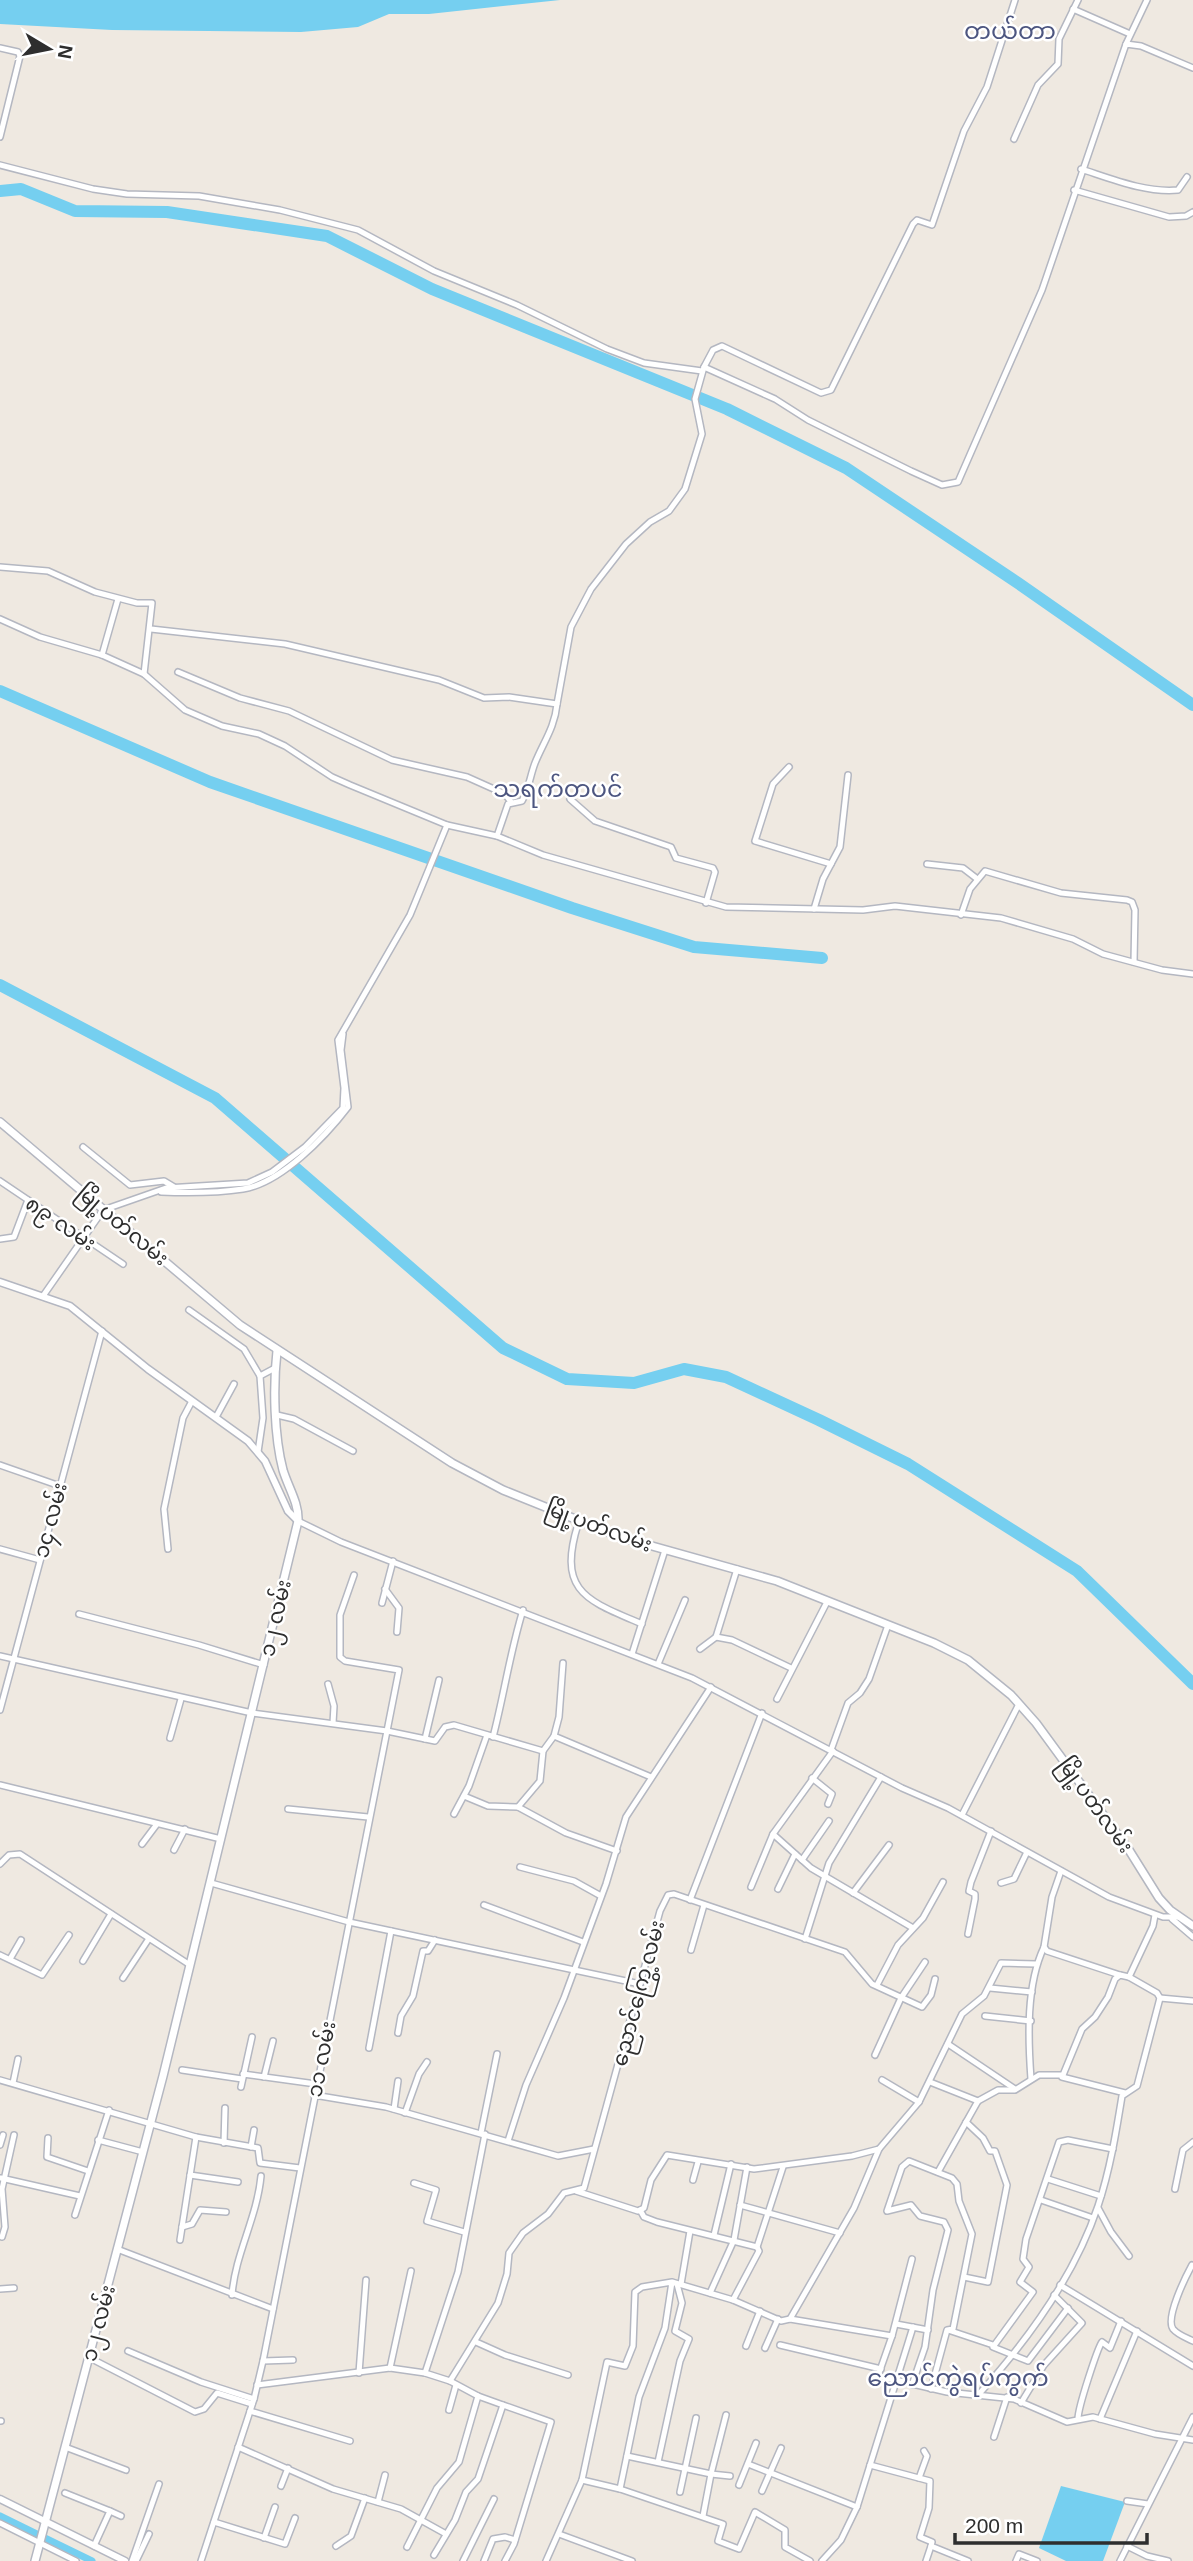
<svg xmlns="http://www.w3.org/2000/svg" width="1193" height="2561" viewBox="0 0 1193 2561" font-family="Helvetica,'Noto Sans Myanmar',sans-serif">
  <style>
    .water { fill: #75cff0 }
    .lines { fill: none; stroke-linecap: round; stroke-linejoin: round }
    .canal { stroke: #75cff0; stroke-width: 7 }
    .river { stroke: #75cff0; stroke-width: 12 }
    .minor-casing { stroke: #b4b7c1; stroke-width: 8 }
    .tertiary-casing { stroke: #b4b7c1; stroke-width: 9 }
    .secondary-casing { stroke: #b4b7c1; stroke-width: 10 }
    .minor { stroke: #fff; stroke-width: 5 }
    .tertiary { stroke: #fff; stroke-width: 6 }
    .secondary { stroke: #fff; stroke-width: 7 }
    .labels { text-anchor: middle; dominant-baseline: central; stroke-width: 5; stroke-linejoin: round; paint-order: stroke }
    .street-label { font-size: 21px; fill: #2e2e2e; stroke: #fff }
    .quarter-label { font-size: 24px; fill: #4d5680; stroke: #fff }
  </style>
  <rect width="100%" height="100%" fill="#efe9e1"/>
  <g class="water">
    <polygon points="0,0 560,0 429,14 389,14 358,27 301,32 112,30 0,24"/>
    <polygon points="1061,2486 1125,2502 1103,2561 1066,2561 1039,2548"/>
  </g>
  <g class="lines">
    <polyline class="canal" points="0,2516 92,2561"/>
    <g class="river">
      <polyline points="0,191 21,189 75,211 167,212 327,236 432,289 727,409 846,468 1018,583 1193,705"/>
      <polyline points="0,691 210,782 572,908 694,947 822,958"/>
      <polyline points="0,985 215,1098 503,1348 567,1379 634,1383 684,1369 726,1377 819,1420 908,1464 1077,1571 1193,1684"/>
    </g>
    <g class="minor-casing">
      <g id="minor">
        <polyline points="1073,9 1130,34"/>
        <polyline points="1126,44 1147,0"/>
        <polyline points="0,48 18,52 20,56 0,137"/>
        <polyline points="1014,139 1038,85 1058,64 1059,39 1078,0"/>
        <polyline points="0,165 93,189 127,194 199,196 280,210 358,230 434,271 517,305 607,349 644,363 702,371"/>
        <path d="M1081,169c31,10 65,24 97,21l9,-13"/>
        <polyline points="1074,190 1169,217 1186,216 1193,212"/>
        <polyline points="704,367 713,350 722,346 821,393 831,390 913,224 917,220 932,225 964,131 987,87 1015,0"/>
        <polyline points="0,567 48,571 95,592 137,603 152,603 144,674"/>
        <polyline points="0,619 40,637 102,655 144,674 185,710 222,726 259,734 285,746 332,777 350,785 447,825 497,836 543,855 726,907 863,910 895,906 1001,918 1073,939 1103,954 1162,970 1193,974"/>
        <path d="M151,629l134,15 154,36 45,18 25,-1 48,7c-2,23 -14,39 -22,59 -5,13 -6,26 -13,38l-14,3 -11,32"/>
        <polyline points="102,655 118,599"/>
        <polyline points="178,672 240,698 289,711 392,760 467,777 505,794 511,802"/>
        <polyline points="557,704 571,627 591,589 626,544 650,522 669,511 685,489 702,434 695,399 704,367 775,399 808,420 911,471 942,485 958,482 1042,290 1126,44 1141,46 1193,68"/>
        <polyline points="789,767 773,784 755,841 831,864"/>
        <polyline points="570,799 595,821 671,847 676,858 713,868 715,872 706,903"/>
        <polyline points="927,864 963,868 976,878"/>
        <polyline points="814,909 823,879 840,847 848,775"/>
        <polyline points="961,915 970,889 985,871 1061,893 1127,900 1132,902 1135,910 1134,962"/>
        <polyline points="83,1147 130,1185 164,1181 174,1187"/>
        <polyline points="0,1181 123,1264"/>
        <path d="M161,1192c26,1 56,1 82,-3 38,-6 82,-52 105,-82l-7,-57 2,-16"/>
        <polyline points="0,1239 14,1237 28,1200"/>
        <polyline points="43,1296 103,1210 166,1188 248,1183 272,1172 305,1147 343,1108 344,1088 338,1040 410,915 447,825"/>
        <polyline points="189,1310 244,1349 260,1376"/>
        <polyline points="277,1415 294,1419 353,1451"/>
        <polyline points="216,1417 234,1384"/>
        <polyline points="258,1452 263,1418 260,1376 275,1368"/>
        <polyline points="0,1465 60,1486"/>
        <polyline points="298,1521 341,1542 692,1678 902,1788 948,1808 1109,1897 1163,1917 1178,1917"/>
        <path d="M579,1521c-23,71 7,79 63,103"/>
        <polyline points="0,1549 40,1560"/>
        <polyline points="168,1549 164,1509 183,1418 192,1401"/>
        <polyline points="385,1589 399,1608 397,1632"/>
        <polyline points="382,1603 393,1561"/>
        <polyline points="79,1614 199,1645 264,1665"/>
        <polyline points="716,1637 737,1569"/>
        <polyline points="700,1649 716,1637 732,1640 791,1668"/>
        <polyline points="632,1654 665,1550"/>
        <polyline points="0,1656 252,1713 387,1731 435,1741 445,1727 454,1725 543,1751"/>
        <polyline points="658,1664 685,1600"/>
        <polyline points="328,1684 334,1706 333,1723"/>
        <polyline points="777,1699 827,1602"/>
        <polyline points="0,1710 102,1331"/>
        <polyline points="554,1736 651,1777"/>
        <path d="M493,1737c11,-42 17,-85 30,-127"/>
        <polyline points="170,1738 181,1699"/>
        <polyline points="425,1739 439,1680"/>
        <polyline points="831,1750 848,1703 860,1693 869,1679 888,1625"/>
        <polyline points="812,1778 832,1794 828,1804"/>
        <polyline points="0,1785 221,1839"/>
        <polyline points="464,1796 488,1806 518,1807 540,1781 543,1751 554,1736 559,1717 563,1663"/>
        <polyline points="518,1807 566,1833 617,1851"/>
        <polyline points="288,1809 368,1817"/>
        <polyline points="454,1814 469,1786 487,1735"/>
        <polyline points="962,1815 1019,1704"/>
        <polyline points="773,1834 811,1868 913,1928"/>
        <polyline points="142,1844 157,1824"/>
        <polyline points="174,1850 185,1829"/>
        <polyline points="802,1860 829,1821"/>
        <polyline points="0,1864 9,1855 20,1854 190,1965"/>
        <polyline points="520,1867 574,1881 601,1896"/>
        <polyline points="1061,1871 1052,1897 1044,1947 1047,1951 1120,1975"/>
        <polyline points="211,1883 349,1922 640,1984"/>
        <polyline points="1001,1883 1014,1879 1027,1852"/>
        <polyline points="751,1887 773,1834 833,1751"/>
        <polyline points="778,1889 795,1854"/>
        <polyline points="853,1893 889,1845"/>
        <polyline points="690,1900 762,1713"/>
        <polyline points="484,1905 583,1942"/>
        <polyline points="1172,1919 1193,1937"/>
        <polyline points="968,1934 975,1899 975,1894 969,1891 971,1882 991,1831"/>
        <polyline points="805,1939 829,1863 881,1777"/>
        <polyline points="691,1950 704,1905"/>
        <polyline points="0,1955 42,1975 69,1935"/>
        <polyline points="10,1959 21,1940"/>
        <polyline points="83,1961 111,1914"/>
        <polyline points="123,1978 148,1940"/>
        <polyline points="877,1985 898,1945 923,1918 943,1882"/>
        <polyline points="990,1988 1032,1992"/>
        <polyline points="1160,1998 1193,2001"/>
        <polyline points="985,2016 1031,2021"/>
        <polyline points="398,2033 401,2016 413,1996 423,1951 428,1951 435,1940"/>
        <polyline points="948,2044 1015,2089"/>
        <polyline points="369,2048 391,1931"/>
        <polyline points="875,2055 901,1998 925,1962"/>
        <polyline points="182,2070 242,2079"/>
        <polyline points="243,2074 316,2084"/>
        <polyline points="264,2077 273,2041"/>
        <polyline points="1062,2077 1125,2093"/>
        <path d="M1031,2079c-3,-41 -5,-94 13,-132"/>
        <polyline points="0,2080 196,2137 258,2148 260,2163 300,2168"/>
        <polyline points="882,2080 919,2102"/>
        <polyline points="930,2082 978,2101"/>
        <polyline points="13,2083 18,2059"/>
        <polyline points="241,2087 252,2037"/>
        <polyline points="314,2095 386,2107 558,2156 594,2149"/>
        <polyline points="394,2109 398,2081"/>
        <polyline points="405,2113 419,2074 427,2062"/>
        <polyline points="481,2133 497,2054"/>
        <polyline points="48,2138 47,2157 88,2171"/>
        <polyline points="98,2140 143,2152"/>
        <polyline points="508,2141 526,2085 564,1998 606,1884 626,1817 711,1687"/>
        <polyline points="224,2143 225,2108"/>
        <polyline points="0,2145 3,2135"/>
        <polyline points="251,2147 254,2130"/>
        <polyline points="938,2172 978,2101 998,2090 1015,2090 1039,2075 1063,2075 1082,2029 1095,2017 1108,1997 1115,1979 1120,1975 1129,1977"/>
        <polyline points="190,2175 238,2182"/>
        <polyline points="1,2178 80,2196"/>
        <polyline points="1048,2179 1101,2196"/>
        <polyline points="693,2180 698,2162"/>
        <polyline points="414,2183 436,2190 427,2221 464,2232"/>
        <polyline points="1175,2189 1183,2150 1193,2142"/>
        <polyline points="576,2191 638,2211 644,2208 651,2180 667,2155 754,2169 852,2156 879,2149 919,2102 962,2014 984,1996 1001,1963 1036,1964"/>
        <polyline points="1041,2200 1093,2218"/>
        <polyline points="740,2205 840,2233"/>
        <polyline points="1098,2208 1111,2232 1129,2256"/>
        <polyline points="640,2210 644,2217 657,2222 757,2247 783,2167"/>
        <polyline points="75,2215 109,2110"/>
        <polyline points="182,2227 192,2224 200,2210 226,2212"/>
        <polyline points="714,2235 731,2164"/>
        <polyline points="2,2237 5,2227 2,2189 14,2135"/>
        <polyline points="180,2240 196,2137"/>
        <polyline points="117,2249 273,2309"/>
        <path d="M1192,2265c-6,11 -27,53 -19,64 5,6 14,9 20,12"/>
        <polyline points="964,2277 988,2282 1007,2185 995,2151 990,2151 983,2138 966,2122"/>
        <polyline points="672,2282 642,2287 635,2292 633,2346 625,2366 607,2362 582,2480 620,2489 639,2397 665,2328 672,2282 733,2300 759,2251 757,2247"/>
        <polyline points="681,2284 690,2231"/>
        <polyline points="1060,2285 1193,2366"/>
        <polyline points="0,2289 14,2288"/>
        <polyline points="710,2293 734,2240 747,2167"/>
        <path d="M232,2295c3,-41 25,-77 29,-119"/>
        <polyline points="733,2300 781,2321 790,2319 854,2208 879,2149"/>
        <polyline points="1068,2308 1028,2361 993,2347 1033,2292 1020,2282 1029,2267 1023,2259 1026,2239 1059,2142 1068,2140 1113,2149"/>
        <polyline points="790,2319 892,2336 912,2259"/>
        <polyline points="896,2324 928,2330"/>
        <polyline points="951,2331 993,2345"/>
        <polyline points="892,2336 878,2376 947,2392 1014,2399 1067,2422 1093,2417 1155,2434 1193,2440"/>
        <polyline points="476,2342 505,2355 568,2375"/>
        <polyline points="780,2345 881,2369"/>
        <polyline points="746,2346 760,2311"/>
        <polyline points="765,2348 778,2319"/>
        <polyline points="128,2351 201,2382 254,2399"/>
        <polyline points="88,2357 195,2412 204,2409 217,2393 252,2404"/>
        <polyline points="263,2361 293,2360"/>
        <polyline points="390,2368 411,2271"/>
        <polyline points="359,2373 366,2280"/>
        <polyline points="425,2373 458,2272 485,2134"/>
        <polyline points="450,2381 478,2396"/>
        <polyline points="257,2385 390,2368 425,2373 450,2381 498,2303 507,2274 509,2253 523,2233 548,2214 564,2193 584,2188 660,1911 668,1895 674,1894 845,1952 872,1984 922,2007 931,1995 935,1979"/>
        <polyline points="912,2385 925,2347 933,2290 948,2230 944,2222 920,2216 911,2205 887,2211 902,2167 909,2161 952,2178 957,2184 959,2201 972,2234 953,2329 947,2330 931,2389"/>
        <path d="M979,2394c48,-53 96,-119 119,-188 12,-36 18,-73 24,-110l15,-10 23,-88 -3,-5 -28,-16 24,-51 2,-11"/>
        <polyline points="1021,2403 1044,2365 1082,2323 1054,2295"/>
        <polyline points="449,2410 456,2385"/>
        <polyline points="250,2411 350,2441"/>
        <path d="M1078,2419c0,-12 20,-72 24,-77l8,6 11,-27"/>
        <polyline points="1100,2419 1137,2331"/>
        <polyline points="0,2421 1,2421"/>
        <polyline points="994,2437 1007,2397"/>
        <polyline points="65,2447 126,2470"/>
        <polyline points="238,2447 333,2489 401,2509 446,2534"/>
        <polyline points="627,2456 711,2474 726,2415"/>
        <polyline points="658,2462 680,2361 689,2339 675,2331 682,2303 677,2284"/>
        <polyline points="748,2464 857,2507"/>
        <polyline points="870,2465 930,2481 929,2508 920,2537 932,2542 931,2546 968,2561"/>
        <polyline points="919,2478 927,2456 924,2451"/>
        <polyline points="739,2485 756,2443"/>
        <polyline points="281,2486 288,2468"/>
        <polyline points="620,2489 723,2524 718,2541 739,2549 755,2512 785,2530 785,2547 810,2561"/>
        <polyline points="762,2491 781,2448"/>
        <polyline points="680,2492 696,2418"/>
        <polyline points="65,2493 110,2511 94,2546"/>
        <polyline points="1127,2501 1148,2504"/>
        <polyline points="378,2502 385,2475"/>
        <polyline points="110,2511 121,2516"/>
        <polyline points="703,2516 711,2474 730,2476"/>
        <polyline points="214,2522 285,2544 295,2518"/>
        <polyline points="0,2523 76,2561"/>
        <polyline points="559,2534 632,2561"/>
        <polyline points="264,2538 275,2507"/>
        <polyline points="336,2546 351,2536 365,2498"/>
        <polyline points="1127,2546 1147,2556 1168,2561"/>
        <polyline points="407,2547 437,2488 459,2462 478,2396 503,2405"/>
        <polyline points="434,2555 455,2520 466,2492 478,2479 503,2405 551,2422 514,2544 505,2561"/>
        <polyline points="132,2561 159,2484"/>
        <polyline points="136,2561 149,2534"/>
        <polyline points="201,2561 254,2399 263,2361 399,1670 345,1661 340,1657 340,1615 354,1575"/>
        <polyline points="463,2561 494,2499"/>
        <polyline points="484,2561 493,2539 505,2537 515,2540"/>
        <polyline points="546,2561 582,2480"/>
        <polyline points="822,2561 841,2540 857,2507 913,2327"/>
        <polyline points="926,2561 931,2546"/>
        <polyline points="1016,2561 1019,2554 1037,2561"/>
        <polyline points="1120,2561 1193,2417"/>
      </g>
    </g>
    <g class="tertiary-casing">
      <g id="tertiary">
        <polyline points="0,1282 70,1306 148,1369 248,1441 265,1461 288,1511 298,1521"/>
        <polyline points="0,2499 125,2561"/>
      </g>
    </g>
    <g class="secondary-casing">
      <g id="secondary">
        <polyline points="0,1122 240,1325 452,1463 503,1490 620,1537 777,1581 934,1643 968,1660 1011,1695 1036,1723 1129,1850 1159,1898 1170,1910 1193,1926"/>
        <path d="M35,2561l128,-485 135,-555c1,-18 -10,-34 -15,-51 -9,-34 -10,-84 -6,-119"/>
      </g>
    </g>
    <use href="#minor" class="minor"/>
    <use href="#tertiary" class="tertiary"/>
    <use href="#secondary" class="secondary"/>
  </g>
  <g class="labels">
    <g class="street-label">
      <text transform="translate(61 1223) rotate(34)">၈၉ လမ်း</text>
      <text transform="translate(123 1225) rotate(40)">မြို့ပတ်လမ်း</text>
      <text transform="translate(50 1520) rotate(-75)">၁၄ လမ်း</text>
      <text transform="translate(599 1526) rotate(20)">မြို့ပတ်လမ်း</text>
      <text transform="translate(275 1618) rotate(-77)">၁၂ လမ်း</text>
      <text transform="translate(1096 1805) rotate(54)">မြို့ပတ်လမ်း</text>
      <text transform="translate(638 1993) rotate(-75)">ညောင်ကြွေ့လမ်း</text>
      <text transform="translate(321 2059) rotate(-79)">၁၁ လမ်း</text>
      <text transform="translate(98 2323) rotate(-75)">၁၂ လမ်း</text>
    </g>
    <g class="quarter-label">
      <text x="1010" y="30">တယ်တာ</text>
      <text x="558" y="788">သရက်တပင်</text>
      <text x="958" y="2377">ညောင်ကွဲရပ်ကွက်</text>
    </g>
  </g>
  <g transform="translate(49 49) rotate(100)" stroke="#ffffff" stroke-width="5" paint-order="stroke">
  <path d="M0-5L12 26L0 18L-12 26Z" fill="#2e2e2e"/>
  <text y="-10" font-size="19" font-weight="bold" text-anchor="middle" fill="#2e2e2e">N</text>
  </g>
  <path d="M955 2533v10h192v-10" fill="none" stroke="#2e2e2e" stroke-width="3.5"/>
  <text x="965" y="2533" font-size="21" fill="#2e2e2e" stroke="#ffffff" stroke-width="5" paint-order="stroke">200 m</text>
</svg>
